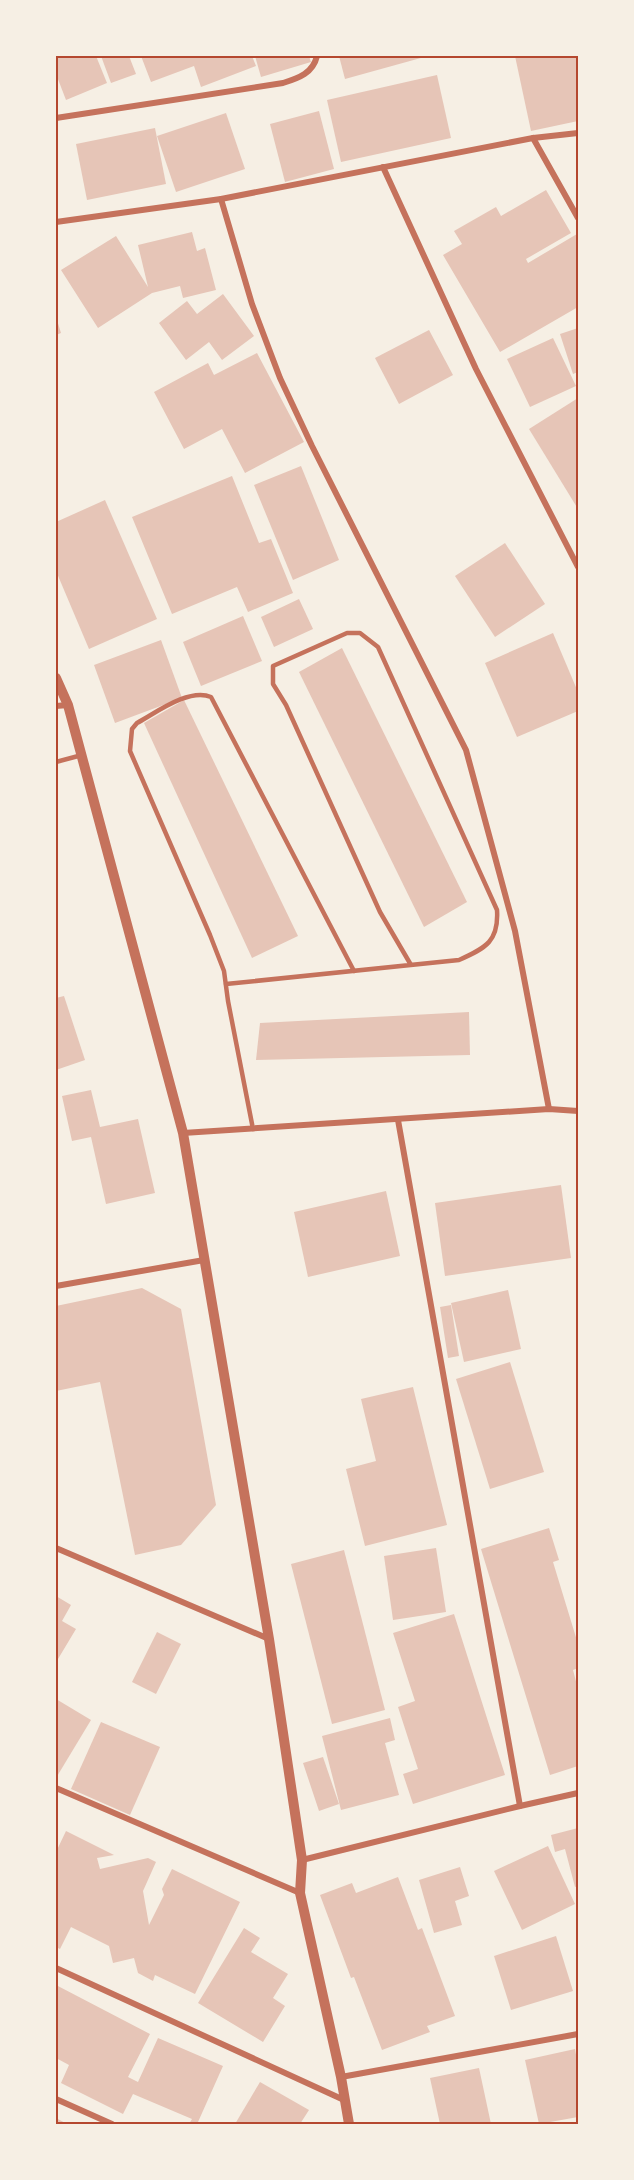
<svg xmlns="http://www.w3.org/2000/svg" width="634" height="2180" viewBox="0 0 634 2180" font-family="'Titillium Web',sans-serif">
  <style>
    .building { fill: #e6c5b7 }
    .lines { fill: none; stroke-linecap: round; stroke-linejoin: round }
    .service { stroke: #c5725c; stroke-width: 4.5 }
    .minor { stroke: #c5725c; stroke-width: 6 }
    .tertiary { stroke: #c5725c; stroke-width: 10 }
    .neatline { fill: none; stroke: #b5482f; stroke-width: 2 }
  </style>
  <rect width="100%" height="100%" fill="#f6efe4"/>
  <g class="building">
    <polygon points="56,56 96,56 107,83 66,100 56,74"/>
    <polygon points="101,56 129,56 136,74 111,83"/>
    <polygon points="141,56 252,56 256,66 201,87 194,66 151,82"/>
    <polygon points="255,56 309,56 311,62 261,77"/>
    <polygon points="339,56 428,56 345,79"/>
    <polygon points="515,56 578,56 578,121 531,131"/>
    <polygon points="437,75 451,138 341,162 327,100"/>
    <polygon points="319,111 334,169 285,182 270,124"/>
    <polygon points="226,113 245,169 176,192 157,136"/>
    <polygon points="155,128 166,184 87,200 76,144"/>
    <polygon points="546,190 571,233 526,259 528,263 577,234 578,307 500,352 443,255 462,244 454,231 496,207 501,216"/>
    <polygon points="192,232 197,251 205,248 216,290 183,298 180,286 152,293 98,328 61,270 116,236 148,287 138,245"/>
    <polygon points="223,294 254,336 222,360 209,342 186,360 159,323 187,301 197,314"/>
    <polygon points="56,317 61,333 56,335"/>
    <polygon points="578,328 578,372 573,374 560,334"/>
    <polygon points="429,330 453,375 399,404 375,358"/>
    <polygon points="553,338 576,386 530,407 507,359"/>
    <polygon points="257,353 304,442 245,473 222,429 184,449 154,392 208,363 214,375"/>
    <polygon points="578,398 578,509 529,429"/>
    <polygon points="301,466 339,560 293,580 254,485"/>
    <polygon points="232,476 259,543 271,539 293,593 248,612 237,587 172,614 132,517"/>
    <polygon points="105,500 157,619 89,649 56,571 56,522"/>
    <polygon points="505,543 545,604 495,637 455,576"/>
    <polygon points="299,599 313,629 274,647 261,617"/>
    <polygon points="243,616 262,661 201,686 183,642"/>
    <polygon points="553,633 578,692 578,711 517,737 485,663"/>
    <polygon points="161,640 182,698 115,723 94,665"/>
    <polygon points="342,648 467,902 424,927 299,672"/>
    <polygon points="184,700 298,936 252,958 144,723"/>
    <polygon points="64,996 85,1060 56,1070 56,998"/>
    <polygon points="469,1012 470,1055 256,1060 260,1023"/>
    <polygon points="91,1090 100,1127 138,1119 155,1193 106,1204 91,1137 72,1141 62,1096"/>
    <polygon points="561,1185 571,1258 445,1276 435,1203"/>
    <polygon points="386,1191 400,1256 308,1277 294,1212"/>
    <polygon points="142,1288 181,1309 216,1505 181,1545 135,1555 100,1382 56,1391 56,1306"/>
    <polygon points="508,1290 521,1349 464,1362 451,1303"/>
    <polygon points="451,1305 459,1356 448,1358 440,1307"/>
    <polygon points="510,1362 544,1472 490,1489 456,1379"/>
    <polygon points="413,1387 447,1525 365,1546 346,1469 376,1461 361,1399"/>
    <polygon points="549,1528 559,1560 553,1562 578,1644 578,1668 573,1670 578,1689 578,1766 550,1775 481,1549"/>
    <polygon points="436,1548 446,1612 393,1620 384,1556"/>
    <polygon points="344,1550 385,1710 332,1724 291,1564"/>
    <polygon points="56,1596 71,1605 62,1621 76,1629 58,1659 56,1657"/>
    <polygon points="454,1614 505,1775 413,1804 403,1774 418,1769 398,1707 415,1701 393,1633"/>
    <polygon points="157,1632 181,1644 156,1694 132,1682"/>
    <polygon points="56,1699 91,1720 56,1778"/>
    <polygon points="390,1718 395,1740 385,1743 399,1795 341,1810 322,1736"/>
    <polygon points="101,1722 160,1747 130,1815 71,1789"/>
    <polygon points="323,1757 339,1804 319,1811 303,1763"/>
    <polygon points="578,1828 578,1886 575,1887 565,1849 555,1852 551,1835"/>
    <polygon points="66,1831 114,1855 97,1858 100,1869 148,1858 156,1862 143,1891 149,1925 164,1895 162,1889 172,1869 240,1902 195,1994 155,1975 153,1981 138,1973 134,1958 113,1963 109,1946 71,1927 60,1949 56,1947 56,1852"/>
    <polygon points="548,1846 575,1904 522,1930 494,1871"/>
    <polygon points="460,1867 469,1896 455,1901 462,1925 434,1933 419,1880"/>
    <polygon points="398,1877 418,1930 422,1928 455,2016 427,2026 430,2032 382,2050 354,1977 351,1978 320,1895 352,1883 356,1893"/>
    <polygon points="244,1928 260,1938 251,1952 288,1974 273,1998 285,2006 263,2042 198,2003"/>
    <polygon points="556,1936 573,1991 511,2010 494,1956"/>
    <polygon points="56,1985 150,2034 128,2077 138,2082 158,2038 223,2066 198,2122 204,2124 189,2124 192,2119 133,2094 123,2114 61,2083 69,2065 56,2058"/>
    <polygon points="575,2049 578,2066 578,2117 539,2124 525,2060"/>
    <polygon points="479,2068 491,2124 440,2124 430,2078"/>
    <polygon points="260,2082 309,2110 300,2124 235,2124"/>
    <polygon points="56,2118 67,2124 56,2124"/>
  </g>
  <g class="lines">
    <g class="service">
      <polyline points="56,762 82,755"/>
      <path d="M226,984l233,-24c27,-12 40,-19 38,-50l-119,-263 -18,-14h-13l-74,33v18l13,21 94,207 31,53"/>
      <path d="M253,1129l-25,-128 -4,-30 -14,-36 -80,-184 2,-22 5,-6c20,-11 52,-35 74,-26l143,274"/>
    </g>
    <g class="minor">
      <path d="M56,118l227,-35c16,-5 30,-10 34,-27"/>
      <polyline points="533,138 578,218"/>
      <polyline points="383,167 476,369 578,567"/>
      <polyline points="221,199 252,304 280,378 312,446 466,750 515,931 549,1109"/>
      <polyline points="56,222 221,199 533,138 578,133"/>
      <polyline points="56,706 68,705"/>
      <polyline points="398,1120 520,1806"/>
      <polyline points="183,1133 549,1109 578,1111"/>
      <polyline points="56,1286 204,1260"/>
      <polyline points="56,1548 269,1639"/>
      <polyline points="56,1788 300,1893"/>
      <polyline points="302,1860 520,1806 578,1793"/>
      <polyline points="56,1968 344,2100"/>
      <polyline points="341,2077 578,2034"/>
      <polyline points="56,2099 112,2124"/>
    </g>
    <polyline class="tertiary" points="56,678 68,705 183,1133 269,1639 302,1860 300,1893 341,2077 349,2124"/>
  </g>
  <rect width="634" height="2180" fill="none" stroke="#f6efe4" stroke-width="114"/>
  <rect x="57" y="57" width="520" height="2066" class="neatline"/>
</svg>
